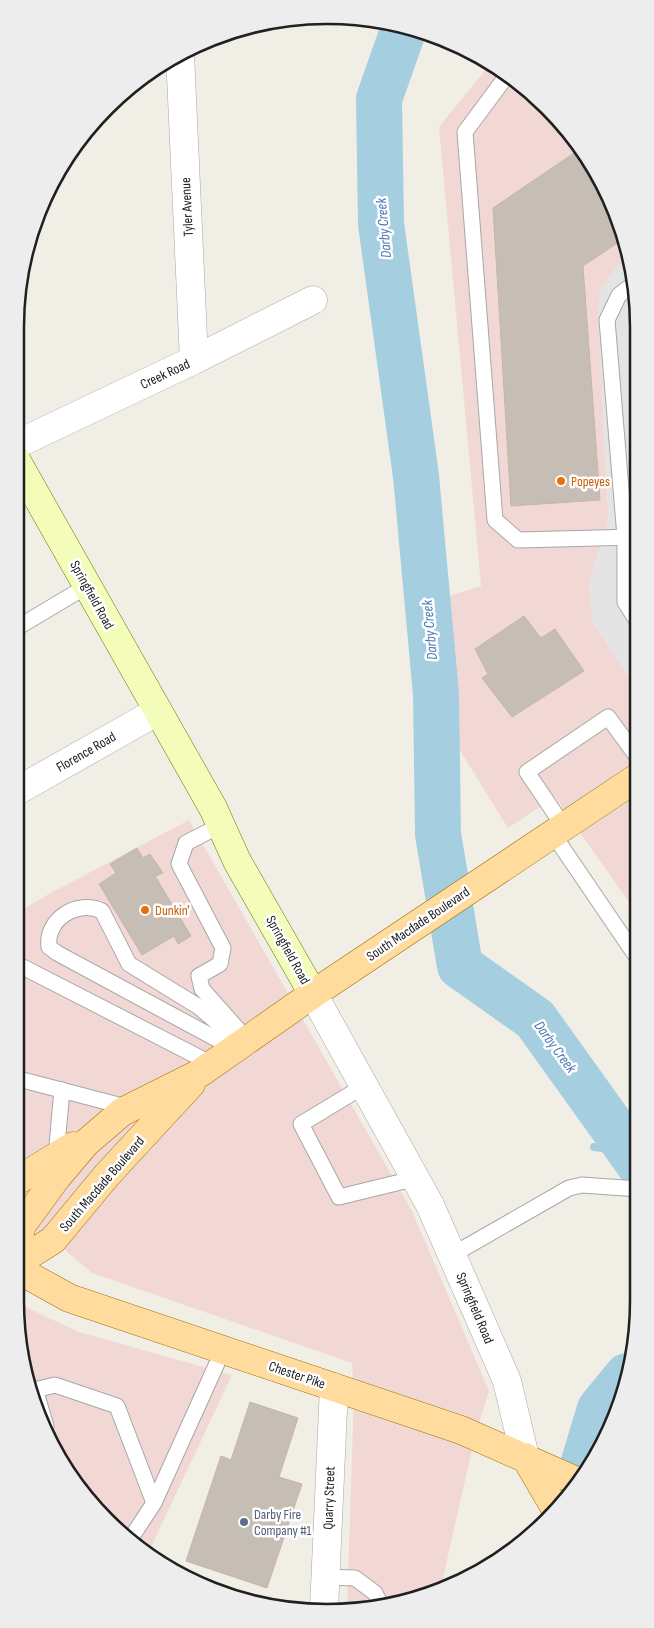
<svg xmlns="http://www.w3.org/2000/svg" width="654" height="1628" viewBox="0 0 654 1628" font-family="'Sofia Sans Condensed',sans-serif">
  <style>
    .commercial { fill: #f2d8d5 }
    .parking { fill: #e4e4e4 }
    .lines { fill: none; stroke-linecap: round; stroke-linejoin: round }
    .stream { stroke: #a5cfe0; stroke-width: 8 }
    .river { stroke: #a5cfe0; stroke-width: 46 }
    .building { fill: #c6beb5; stroke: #c4b6a8 }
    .service-casing { stroke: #a7a7a7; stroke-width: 17 }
    .minor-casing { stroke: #a7a7a7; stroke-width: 29 }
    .tertiary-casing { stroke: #a7a7a7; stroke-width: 29 }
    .secondary-casing { stroke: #687e00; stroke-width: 29 }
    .primary-casing { stroke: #9c7300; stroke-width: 29 }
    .service { stroke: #fff; stroke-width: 15 }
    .minor { stroke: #fff; stroke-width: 28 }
    .tertiary { stroke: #fff; stroke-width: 28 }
    .secondary { stroke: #f4fcb9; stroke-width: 28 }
    .primary { stroke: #ffdb9d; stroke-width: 28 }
    .food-dot { fill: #e8710a; stroke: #fff; stroke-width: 2 }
    .service-dot { fill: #5c6f8a; stroke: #fff; stroke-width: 2 }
    .labels { text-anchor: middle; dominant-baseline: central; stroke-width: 5; stroke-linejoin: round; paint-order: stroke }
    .street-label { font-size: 14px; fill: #202020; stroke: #fff }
    .food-label { font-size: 14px; fill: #c56008; stroke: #fff; text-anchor: start }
    .service-label { font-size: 14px; fill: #4e5e75; stroke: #fff; text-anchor: start }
    .water-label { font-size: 15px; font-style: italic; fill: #4877b5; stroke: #fff }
    .rim { fill: none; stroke: #202020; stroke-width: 2.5 }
  </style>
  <rect width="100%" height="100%" fill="#f1eee6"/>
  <g class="commercial">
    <polygon points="491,63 501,68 562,122 607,189 636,286 638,915 555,797 508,828 456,744 445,597 481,586 439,127"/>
    <polygon points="189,820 412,1211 489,1391 475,1436 441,1587 388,1607 347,1608 354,1394 352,1363 92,1273 53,1240 22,1225 15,1219 15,914 49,894"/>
    <polygon points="15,1302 79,1332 232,1375 150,1549 145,1550 92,1506 32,1402"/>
  </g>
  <polygon class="parking" points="628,259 636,286 637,688 635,688 592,622 589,581 608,520 598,317 600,291 616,267"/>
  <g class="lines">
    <polyline class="stream" points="594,1147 632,1152"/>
    <g class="river">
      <polyline points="404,28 379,99 381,224 416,476 436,694 438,834 460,966 535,1019 639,1164"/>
      <polyline points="577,1485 600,1409 627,1376"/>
    </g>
  </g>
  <g class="building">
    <polygon points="580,149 607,189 622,240 583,266 600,500 511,506 493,208"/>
    <polygon points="524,616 541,638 555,629 584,671 512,717 482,678 488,674 475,649"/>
    <polygon points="137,848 143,858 150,854 163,873 155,876 191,936 178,944 174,936 142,955 99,884 116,873 110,864"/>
    <polygon points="250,1402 298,1418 279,1477 302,1484 267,1588 186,1561 221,1456 231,1460"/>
  </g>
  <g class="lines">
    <g class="service-casing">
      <g id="service">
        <polyline points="508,74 465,132 495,520 518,540 637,537"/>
        <polyline points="635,283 619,295 607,320 625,537 625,602 637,621"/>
        <polyline points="15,629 87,586"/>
        <polyline points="221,825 186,843 179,864 223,948 220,964 199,976 202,989 243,1035"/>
        <polyline points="564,827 527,772 608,717 638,758"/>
        <polyline points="553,834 638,959"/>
        <polyline points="15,963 212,1064"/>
        <path d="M235,1049l-178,-96 -8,-6c-4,-27 28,-48 53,-36l27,53 70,43 43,37"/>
        <polyline points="15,1078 130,1108"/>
        <polyline points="364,1086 301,1124 339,1197 417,1178"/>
        <polyline points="56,1156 62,1090"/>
        <polyline points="452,1255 569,1188 582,1185 639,1189"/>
        <polyline points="35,1389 46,1426"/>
        <polyline points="30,1391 55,1385 117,1406 154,1503 223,1350"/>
        <polyline points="129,1537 133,1535 154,1503"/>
        <polyline points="326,1577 355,1578 375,1593 382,1607"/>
      </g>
    </g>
    <g class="minor-casing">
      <g id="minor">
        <polyline points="180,54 194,360"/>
        <polyline points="15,445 194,360 313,300"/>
        <polyline points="15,792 158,711"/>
        <polyline points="324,1609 334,1387"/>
      </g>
    </g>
    <g class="tertiary-casing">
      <polyline id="tertiary" points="313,994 430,1205 507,1381 525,1457"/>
    </g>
    <g class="secondary-casing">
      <polyline id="secondary" points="15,458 213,808 237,861 313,994"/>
    </g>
    <g class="primary-casing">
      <g id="primary">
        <polyline points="15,1182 73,1146"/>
        <polyline points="15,1251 22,1225 57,1177 86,1143 122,1112 200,1073 313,994 638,777"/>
        <polyline points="15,1264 53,1240 107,1175 191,1084"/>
        <polyline points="15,1268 69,1298 461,1430 579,1482"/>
        <polyline points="525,1457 555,1508"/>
      </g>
    </g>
    <use href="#service" class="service"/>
    <use href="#minor" class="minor"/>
    <use href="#tertiary" class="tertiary"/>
    <use href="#secondary" class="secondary"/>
    <use href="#primary" class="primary"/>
  </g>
  <g class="food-dot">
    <circle cx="561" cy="481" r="5"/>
    <circle cx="145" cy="910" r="5"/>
  </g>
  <circle class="service-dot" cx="244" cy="1522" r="5"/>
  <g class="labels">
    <g class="street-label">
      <text transform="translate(187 207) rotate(-93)">Tyler Avenue</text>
      <text transform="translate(165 374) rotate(-25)">Creek Road</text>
      <text transform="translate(92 595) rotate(61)">Springfield Road</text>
      <text transform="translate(86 752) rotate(-30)">Florence Road</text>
      <text transform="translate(418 924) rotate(-34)">South Macdade Boulevard</text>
      <text transform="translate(288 950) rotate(61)">Springfield Road</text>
      <text transform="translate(102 1184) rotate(-49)">South Macdade Boulevard</text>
      <text transform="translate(475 1308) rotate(67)">Springfield Road</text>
      <text transform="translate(297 1375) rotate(19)">Chester Pike</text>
      <text transform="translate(329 1498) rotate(-88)">Quarry Street</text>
    </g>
    <g class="food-label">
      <text x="571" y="481">Popeyes</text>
      <text x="155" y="910">Dunkin'</text>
    </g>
    <g class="service-label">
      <text x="254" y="1514">Darby Fire<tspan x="254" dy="16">Company #1</tspan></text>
    </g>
    <g class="water-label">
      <text transform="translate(384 228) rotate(-95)">Darby Creek</text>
      <text transform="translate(430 630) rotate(-95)">Darby Creek</text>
      <text transform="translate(555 1047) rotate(54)">Darby Creek</text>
    </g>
  </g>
  <path d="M0 0H654V1628H0ZM327 24H327A303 303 0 0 1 630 327V1301A303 303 0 0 1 327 1604H327A303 303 0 0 1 24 1301V327A303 303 0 0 1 327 24Z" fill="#ededed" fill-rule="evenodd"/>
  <path class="rim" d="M327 24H327A303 303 0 0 1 630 327V1301A303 303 0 0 1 327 1604H327A303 303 0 0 1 24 1301V327A303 303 0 0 1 327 24Z"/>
</svg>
